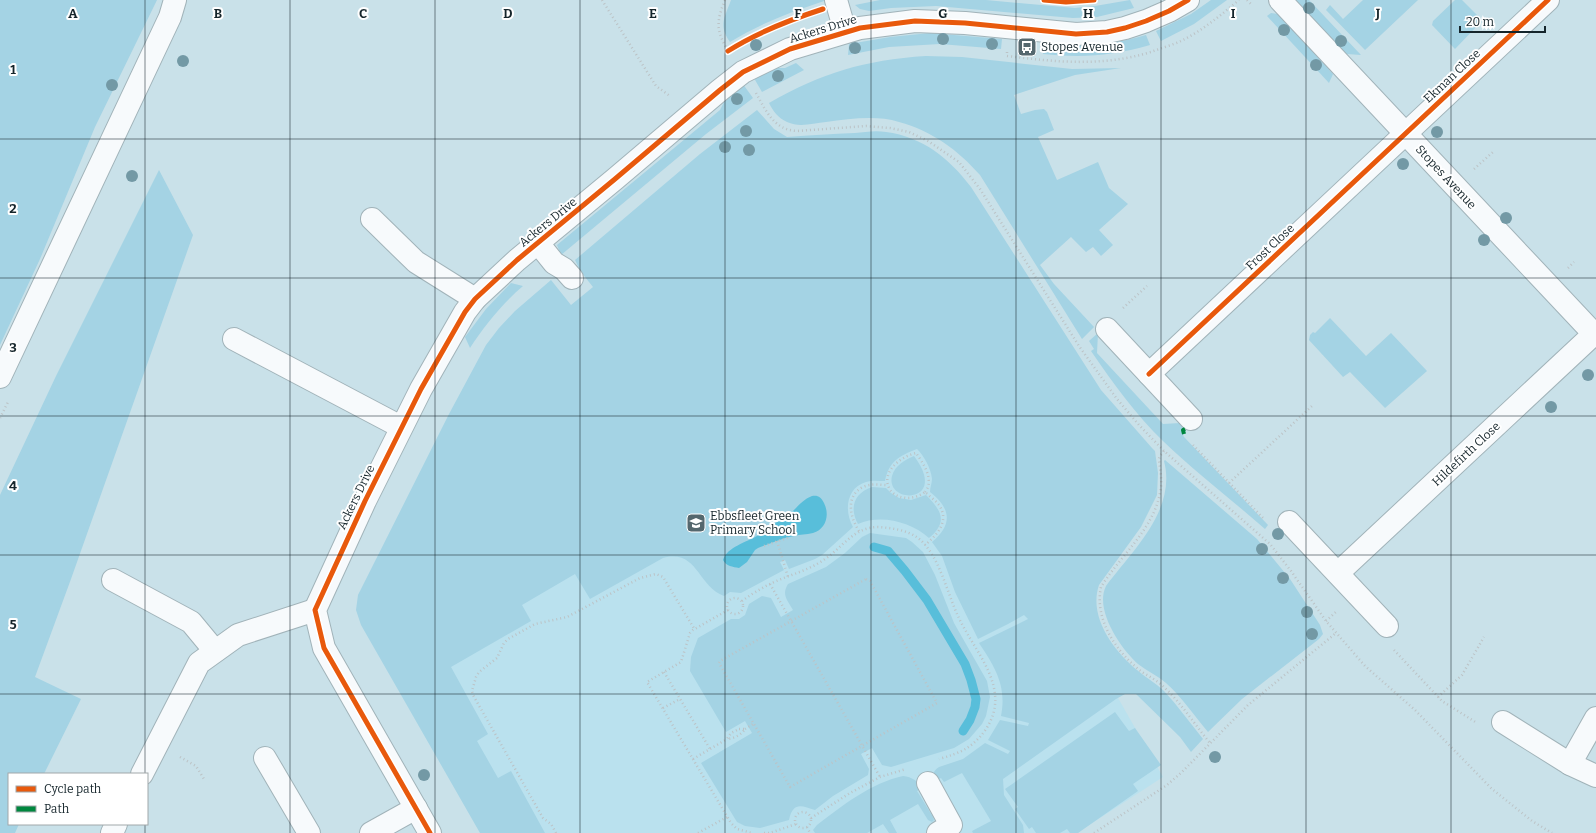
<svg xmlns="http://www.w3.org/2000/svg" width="1596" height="833" viewBox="0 0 1596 833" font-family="Bitter,serif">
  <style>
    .built { fill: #bae1ee }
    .green { fill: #a4d3e4 }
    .water { fill: #58beda }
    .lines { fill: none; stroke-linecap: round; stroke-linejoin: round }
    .stream { stroke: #58beda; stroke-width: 9 }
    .minor-casing { stroke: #a1b3b9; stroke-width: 24 }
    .path { stroke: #bcc3c6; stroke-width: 2.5; stroke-dasharray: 1 3; stroke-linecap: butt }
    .minor { stroke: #f7fafc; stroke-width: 22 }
    .quiet { stroke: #00873e; stroke-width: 4; stroke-dasharray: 8 4; stroke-linecap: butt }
    .cycleway-casing { stroke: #fff; stroke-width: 8 }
    .cycleway { stroke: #e8590c; stroke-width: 5 }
    .tree { fill: #7399a5 }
    .grid { fill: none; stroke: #15252b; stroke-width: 1; stroke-opacity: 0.55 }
    .labels { text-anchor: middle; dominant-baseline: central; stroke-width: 4; stroke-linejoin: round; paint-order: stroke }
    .street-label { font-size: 12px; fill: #15252b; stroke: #fff }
    .poi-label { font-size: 12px; fill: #15252b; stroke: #fff; text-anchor: start }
    .grid-label { font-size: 13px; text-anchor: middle; font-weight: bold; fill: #15252b; stroke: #fff; stroke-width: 4; stroke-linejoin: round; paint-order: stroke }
  </style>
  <rect width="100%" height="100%" fill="#c9e1e9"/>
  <polygon class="built" points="736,207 1101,668 1163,777 1077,833 506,833 398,571"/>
  <g class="green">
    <polygon points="0,0 157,0 95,127 40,259 0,345"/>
    <path d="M731,0h93v1c-33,11 -65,23 -94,41 -12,-17 -5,-25 1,-42z"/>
    <polygon points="880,0 986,0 1075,8 1095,6 1130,0 1134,8 1097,17 1073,18 936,6 891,8 869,11 860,9 855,5"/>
    <polygon points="1211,0 1227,0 1194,24 1161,41 1156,31 1191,14"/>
    <polygon points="1296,0 1309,0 1361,55 1347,54 1344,52"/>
    <polygon points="1363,0 1418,0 1365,50 1326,10 1330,5 1343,19"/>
    <polygon points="1455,0 1462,0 1478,16 1478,25 1455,49 1432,25 1433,21"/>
    <polygon points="1271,13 1278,14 1333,74 1329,83 1267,16"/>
    <polygon points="930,33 1002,39 1001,49 940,44 889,47 848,55 849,44 890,37"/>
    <path d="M1146,35l4,10c-39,11 -67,13 -107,9l1,-10c36,3 68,1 102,-9z"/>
    <path d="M926,56l36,1 110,12 49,-1 -46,7 -61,20 7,19 14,-4 9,-1 3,3 7,18 -16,7 19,43 41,-18 11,26 19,16 -29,26 14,15 -12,11 -8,-9 -7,5 -15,-15 -31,28 14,19 40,43 -12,12 -102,-164c-22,-25 -48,-44 -81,-53 -23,-7 -49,-3 -73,0 -13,1 -26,6 -39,0 -9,-4 -14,-11 -18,-19 53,-30 95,-43 157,-47z"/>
    <polygon points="796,63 804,70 762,92 751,73 763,68 785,68"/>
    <polygon points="740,80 753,98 706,134 561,255 557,245 720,110 731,88"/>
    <path d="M757,110l17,19 13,8c23,-2 45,-3 68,-4 10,-1 21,-3 31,-1 37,5 63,26 85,55l130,203 51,58 3,3 3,22 -1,22 -16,32 -42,58c-11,32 15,66 38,85 9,8 19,13 27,21 14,15 26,32 39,48l-12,13 -11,-15 -44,-43h-11l-9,5 -113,80 1,16 19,30 1,8h-51l-1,-2 19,-10 -29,-48 -18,9 -3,-4 -7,3c-2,-6 -1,-10 5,-14l24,-8 22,-16 23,11 2,-3 -22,-11 12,-20 28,6 1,-3 -28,-7c6,-30 -6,-49 -22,-73l37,-18 12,-6 -4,-4 -16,9 -30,15 -23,-47 -13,-36 -10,-14c21,-17 19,-34 -2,-50 0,-5 2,-9 2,-13 -1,-11 -8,-23 -15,-30 -18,7 -28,12 -32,32 -6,0 -13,-1 -19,1 -20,6 -22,29 -13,45l-31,28 -7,4 -26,10 -4,-9 -5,2 4,8 -43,23 -11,-1 -6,4c-27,-10 -26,-47 -61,-38l-73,41 -15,-25 -53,31 9,16 -80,46 37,67 -11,7 21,37 13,-7 34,62h-65l-119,-208 -5,-15 2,-15 91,-181 37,-69 13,-17 16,-17 36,-31 20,25 22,-18 -12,-15 -6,-12 125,-106z"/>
    <polygon points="159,170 193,235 71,579 35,677 81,699 44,774 9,774 9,824 19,824 15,833 0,833 0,495 56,376"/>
    <path d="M511,283l12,3c-21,18 -38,39 -53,62l-5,-11 21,-28z"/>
    <polygon points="1330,318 1366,356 1391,333 1427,371 1385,408 1350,372 1343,377 1309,340 1310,335 1313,332 1315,333"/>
    <path d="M1098,333l-1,20 66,71 17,-1 2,1 3,7 -2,4 1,2 84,88 -3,4c-34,-30 -70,-57 -102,-88 -27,-26 -50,-58 -72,-90l3,-2 -5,-8z"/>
    <path d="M914,456c36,48 -29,49 -22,20 3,-11 13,-16 22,-20z"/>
    <path d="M1165,460l92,79 33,40 30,46 3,9 -4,5 -77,60 -34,33c-13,-15 -27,-36 -42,-49 -8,-7 -19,-12 -28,-19 -17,-15 -44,-54 -32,-78 26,-35 71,-76 58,-125z"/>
    <path d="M872,487l14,1 5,5 8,5 12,2 15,-5c16,16 22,27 3,43 -18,-16 -48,-24 -71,-14 -9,-16 -4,-31 14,-37z"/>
    <path d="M870,533l36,5 6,4 11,10 12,23 19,48 33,58 3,16 -4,19 -4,8 -13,15 -15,9 -63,19 -9,-2 -10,-17 -11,6 8,15 -1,6 -35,21 -18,14c-13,-4 -22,-9 -26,10l-29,8 -15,-2 -8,-4 -36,-59 51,-30 -7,-12 -19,11 -36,-61 1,-14 7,-19 33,-19h8l6,-4 4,-11 13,-8 9,2 10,19 12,-7c-5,-9 -12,-15 -5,-26l38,-17 19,-14 17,-16z"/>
    <polygon points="1115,712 1129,731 1135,728 1161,765 1133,784 1138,791 1078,833 1070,833 1067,829 1060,833 1036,833 1032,827 1029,829 1015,809 1018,807 1005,789"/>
    <path d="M903,776c9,1 15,5 19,12l-5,3 16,26 1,3 -2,2 -4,-2 -10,-16 -28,16 7,13h-8l-6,-9 -16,9h-52l-2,-3 4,-5c26,-20 54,-42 86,-49z"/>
  </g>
  <path class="water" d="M812,496c6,-1 9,1 12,7 6,12 2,26 -11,30 -7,2 -13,1 -19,3 -12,2 -24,8 -36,12l-3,2 -8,12 -8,6c-6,-1 -13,-2 -16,-8 4,-13 24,-18 34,-24 12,-8 24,-17 36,-25 6,-6 11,-12 19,-15z"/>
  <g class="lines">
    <polyline class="stream" points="874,547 888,551 905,571 927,600 965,664 971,680 976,699 975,707 970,720 963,731"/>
    <g class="minor-casing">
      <g id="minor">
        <polyline points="836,0 845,31"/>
        <polyline points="1280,0 1596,336"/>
        <polyline points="372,219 416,262 475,299"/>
        <polyline points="538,243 554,263 564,269 572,278"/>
        <polyline points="1107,329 1191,419"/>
        <polyline points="234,339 401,427"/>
        <polyline points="1149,374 1548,0"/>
        <polyline points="0,377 170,17 175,0"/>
        <polyline points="1289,522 1387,626"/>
        <polyline points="1338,573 1596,332"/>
        <polyline points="113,580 191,622 215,651"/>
        <polyline points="1503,722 1570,764 1596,776"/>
        <polyline points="265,758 309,833"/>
        <polyline points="1570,764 1596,718"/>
        <polyline points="142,774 199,663 238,635 315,610"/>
        <polyline points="928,783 951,825 938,833"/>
        <polyline points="112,833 116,824"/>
        <polyline points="371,833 416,808"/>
        <polyline points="430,833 324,648 315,610 365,501 421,389 465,312 475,299 517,260 615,179 720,90 743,72 790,49 860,28 915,21 965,23 1076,34 1107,32 1125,28 1146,21 1169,11 1188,0"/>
      </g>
    </g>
    <g class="path">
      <polyline points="602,0 656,86 670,96"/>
      <path d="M725,0c-9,22 -9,30 3,51"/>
      <polyline points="1247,0 1251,4"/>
      <polyline points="1086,1 1086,0"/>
      <path d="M1007,52v4c51,6 94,11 144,-4 10,-4 22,-7 32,-12 20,-10 38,-25 56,-40"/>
      <path d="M756,93c10,18 18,37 41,38l69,-5 24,2 19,4 19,9 31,21 21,27 99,157 38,53 22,26 25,26 106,93 21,27 35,50 39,45 50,44 77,79 40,32 20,12"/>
      <polyline points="1474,169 1493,152"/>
      <polyline points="1568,268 1574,262"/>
      <polyline points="1123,308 1147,286"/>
      <polyline points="0,418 8,402"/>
      <polyline points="1193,445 1263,518"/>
      <path d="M1164,451l-4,5 -1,3c1,12 4,23 1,34 -7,37 -40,63 -59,94 -7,33 16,66 41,85 8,5 16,9 23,16 17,16 30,37 45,55"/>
      <polyline points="1229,483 1313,405"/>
      <path d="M925,492c10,-12 -2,-29 -9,-39 -14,3 -35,18 -27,35 7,13 26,12 36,4 4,4 10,8 14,13 11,16 -2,30 -14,40"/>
      <path d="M859,531c-9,-14 -14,-35 4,-44 8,-4 17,-2 25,-2"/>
      <polyline points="777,541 788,577"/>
      <polyline points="764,546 790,537"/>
      <polygon points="866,579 870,581 937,703 790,787 719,663 720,661"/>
      <polyline points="770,584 880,777"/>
      <circle cx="735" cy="606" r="8"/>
      <path d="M742,601c8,-6 18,-12 28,-17 18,-9 38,-13 55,-25 18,-12 29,-32 53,-32 14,1 29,3 40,11 21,16 29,55 40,78 16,36 55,72 28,113 -13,19 -26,24 -47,30"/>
      <polyline points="728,610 693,630 690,633 681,662 647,682 731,823 737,829 752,833"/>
      <polyline points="1326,621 1337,611"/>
      <polyline points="1394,650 1442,701 1477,723"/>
      <polyline points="664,672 710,749"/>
      <polyline points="1438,697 1462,675 1484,637"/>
      <polyline points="663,708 680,699"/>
      <path d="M739,729h6c-4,6 -10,9 -18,10l4,-6z"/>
      <polyline points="745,729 753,724"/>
      <polyline points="180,757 196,766 204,779"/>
      <polyline points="693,759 727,739"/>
      <circle cx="803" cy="820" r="8"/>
      <polyline points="811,818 850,793 880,777 906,769"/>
      <polyline points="807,827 810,833"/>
      <polyline points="556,833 551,824 543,818 473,695 472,691 476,677 479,672 497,658 504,643 508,639 535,624 567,617 640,578 656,574 663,577 695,630"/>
      <polyline points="698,833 727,817"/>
      <polyline points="764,833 770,833 796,824"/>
      <polyline points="1094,833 1167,785 1182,772 1248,705 1336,633"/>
    </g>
    <use href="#minor" class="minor"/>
    <polyline class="quiet" points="1184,434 1183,430 1185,429"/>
    <g class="cycleway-casing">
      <g id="cycleway">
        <polyline points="1044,0 1066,2 1094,0"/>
        <path d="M728,51c30,-19 61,-31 95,-42"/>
        <polyline points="1149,374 1548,0"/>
        <polyline points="430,833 324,648 315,610 365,501 421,389 465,312 475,299 517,260 615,179 720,90 743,72 790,49 860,28 915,21 965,23 1076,34 1107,32 1125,28 1146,21 1169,11 1188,0"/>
      </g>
    </g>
    <use href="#cycleway" class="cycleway"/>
  </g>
  <g class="tree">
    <circle cx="1309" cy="8" r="6"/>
    <circle cx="1284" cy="30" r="6"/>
    <circle cx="943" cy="39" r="6"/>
    <circle cx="1341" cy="41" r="6"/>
    <circle cx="992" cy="44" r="6"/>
    <circle cx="756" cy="45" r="6"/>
    <circle cx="855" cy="48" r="6"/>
    <circle cx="183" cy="61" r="6"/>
    <circle cx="1316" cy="65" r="6"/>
    <circle cx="778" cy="76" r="6"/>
    <circle cx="112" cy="85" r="6"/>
    <circle cx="737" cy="99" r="6"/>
    <circle cx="746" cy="131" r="6"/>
    <circle cx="1437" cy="132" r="6"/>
    <circle cx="725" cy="147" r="6"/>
    <circle cx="749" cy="150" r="6"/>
    <circle cx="1403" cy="164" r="6"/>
    <circle cx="132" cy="176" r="6"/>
    <circle cx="1506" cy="218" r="6"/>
    <circle cx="1484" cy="240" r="6"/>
    <circle cx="1588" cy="375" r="6"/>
    <circle cx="1551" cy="407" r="6"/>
    <circle cx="1278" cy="534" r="6"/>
    <circle cx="1262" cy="549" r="6"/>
    <circle cx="1283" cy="578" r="6"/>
    <circle cx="1307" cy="612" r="6"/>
    <circle cx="1312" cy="634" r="6"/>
    <circle cx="1215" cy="757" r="6"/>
    <circle cx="424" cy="775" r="6"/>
  </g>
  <path class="grid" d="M145,0v774M290,0v833M435,0v833M580,0v833M725,0v833M871,0v833M1016,0v833M1161,0v833M1306,0v833M1451,0v833M0,139h1596M0,278h1596M0,416h1596M0,555h1596M0,694h1596M145,824v9"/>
  <defs>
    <g id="bus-square" transform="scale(1)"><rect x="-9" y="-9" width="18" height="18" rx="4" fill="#54676e" stroke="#fff"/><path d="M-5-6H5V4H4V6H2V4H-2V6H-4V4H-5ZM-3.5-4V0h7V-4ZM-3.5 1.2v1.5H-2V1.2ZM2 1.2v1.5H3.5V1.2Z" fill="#fff"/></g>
    <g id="school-square" transform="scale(1)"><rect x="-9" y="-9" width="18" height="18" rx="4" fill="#54676e" stroke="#fff"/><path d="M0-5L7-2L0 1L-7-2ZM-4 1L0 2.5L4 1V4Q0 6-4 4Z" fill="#fff"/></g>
  </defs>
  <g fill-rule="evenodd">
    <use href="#bus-square" x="1027" y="47"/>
    <use href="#school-square" x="696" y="523"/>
  </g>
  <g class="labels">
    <g class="street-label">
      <text transform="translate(823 29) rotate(-17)">Ackers Drive</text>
      <text transform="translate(1452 76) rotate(-43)">Ekman Close</text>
      <text transform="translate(1446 177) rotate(47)">Stopes Avenue</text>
      <text transform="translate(548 222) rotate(-39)">Ackers Drive</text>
      <text transform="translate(1270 247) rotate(-43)">Frost Close</text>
      <text transform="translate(1466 454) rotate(-43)">Hildefirth Close</text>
      <text transform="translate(356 497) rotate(-64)">Ackers Drive</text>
    </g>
    <g class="poi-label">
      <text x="1041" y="47">Stopes Avenue</text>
      <text x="710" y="516">Ebbsfleet Green<tspan x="710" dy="14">Primary School</tspan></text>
    </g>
  </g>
  <g class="grid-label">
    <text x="73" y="18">A</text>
    <text x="218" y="18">B</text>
    <text x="363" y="18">C</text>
    <text x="508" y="18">D</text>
    <text x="653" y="18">E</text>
    <text x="798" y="18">F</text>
    <text x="943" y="18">G</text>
    <text x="1088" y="18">H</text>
    <text x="1233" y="18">I</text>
    <text x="1378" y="18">J</text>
    <text x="13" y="74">1</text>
    <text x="13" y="213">2</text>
    <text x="13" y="352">3</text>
    <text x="13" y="490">4</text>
    <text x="13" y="629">5</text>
  </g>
  <rect x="8" y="773" width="140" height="52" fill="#ffffff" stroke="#a1a8aa"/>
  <rect x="16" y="786" width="20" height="6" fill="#e8590c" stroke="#a1a8aa"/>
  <text x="44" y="793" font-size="12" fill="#15252b">Cycle path</text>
  <rect x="16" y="806" width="20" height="6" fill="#00873e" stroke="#a1a8aa"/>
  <text x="44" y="813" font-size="12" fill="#15252b">Path</text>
  <path d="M1460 26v6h85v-6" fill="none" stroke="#15252b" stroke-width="2"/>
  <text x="1466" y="26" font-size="12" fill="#15252b" stroke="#ffffff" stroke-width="3" paint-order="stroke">20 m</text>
</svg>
